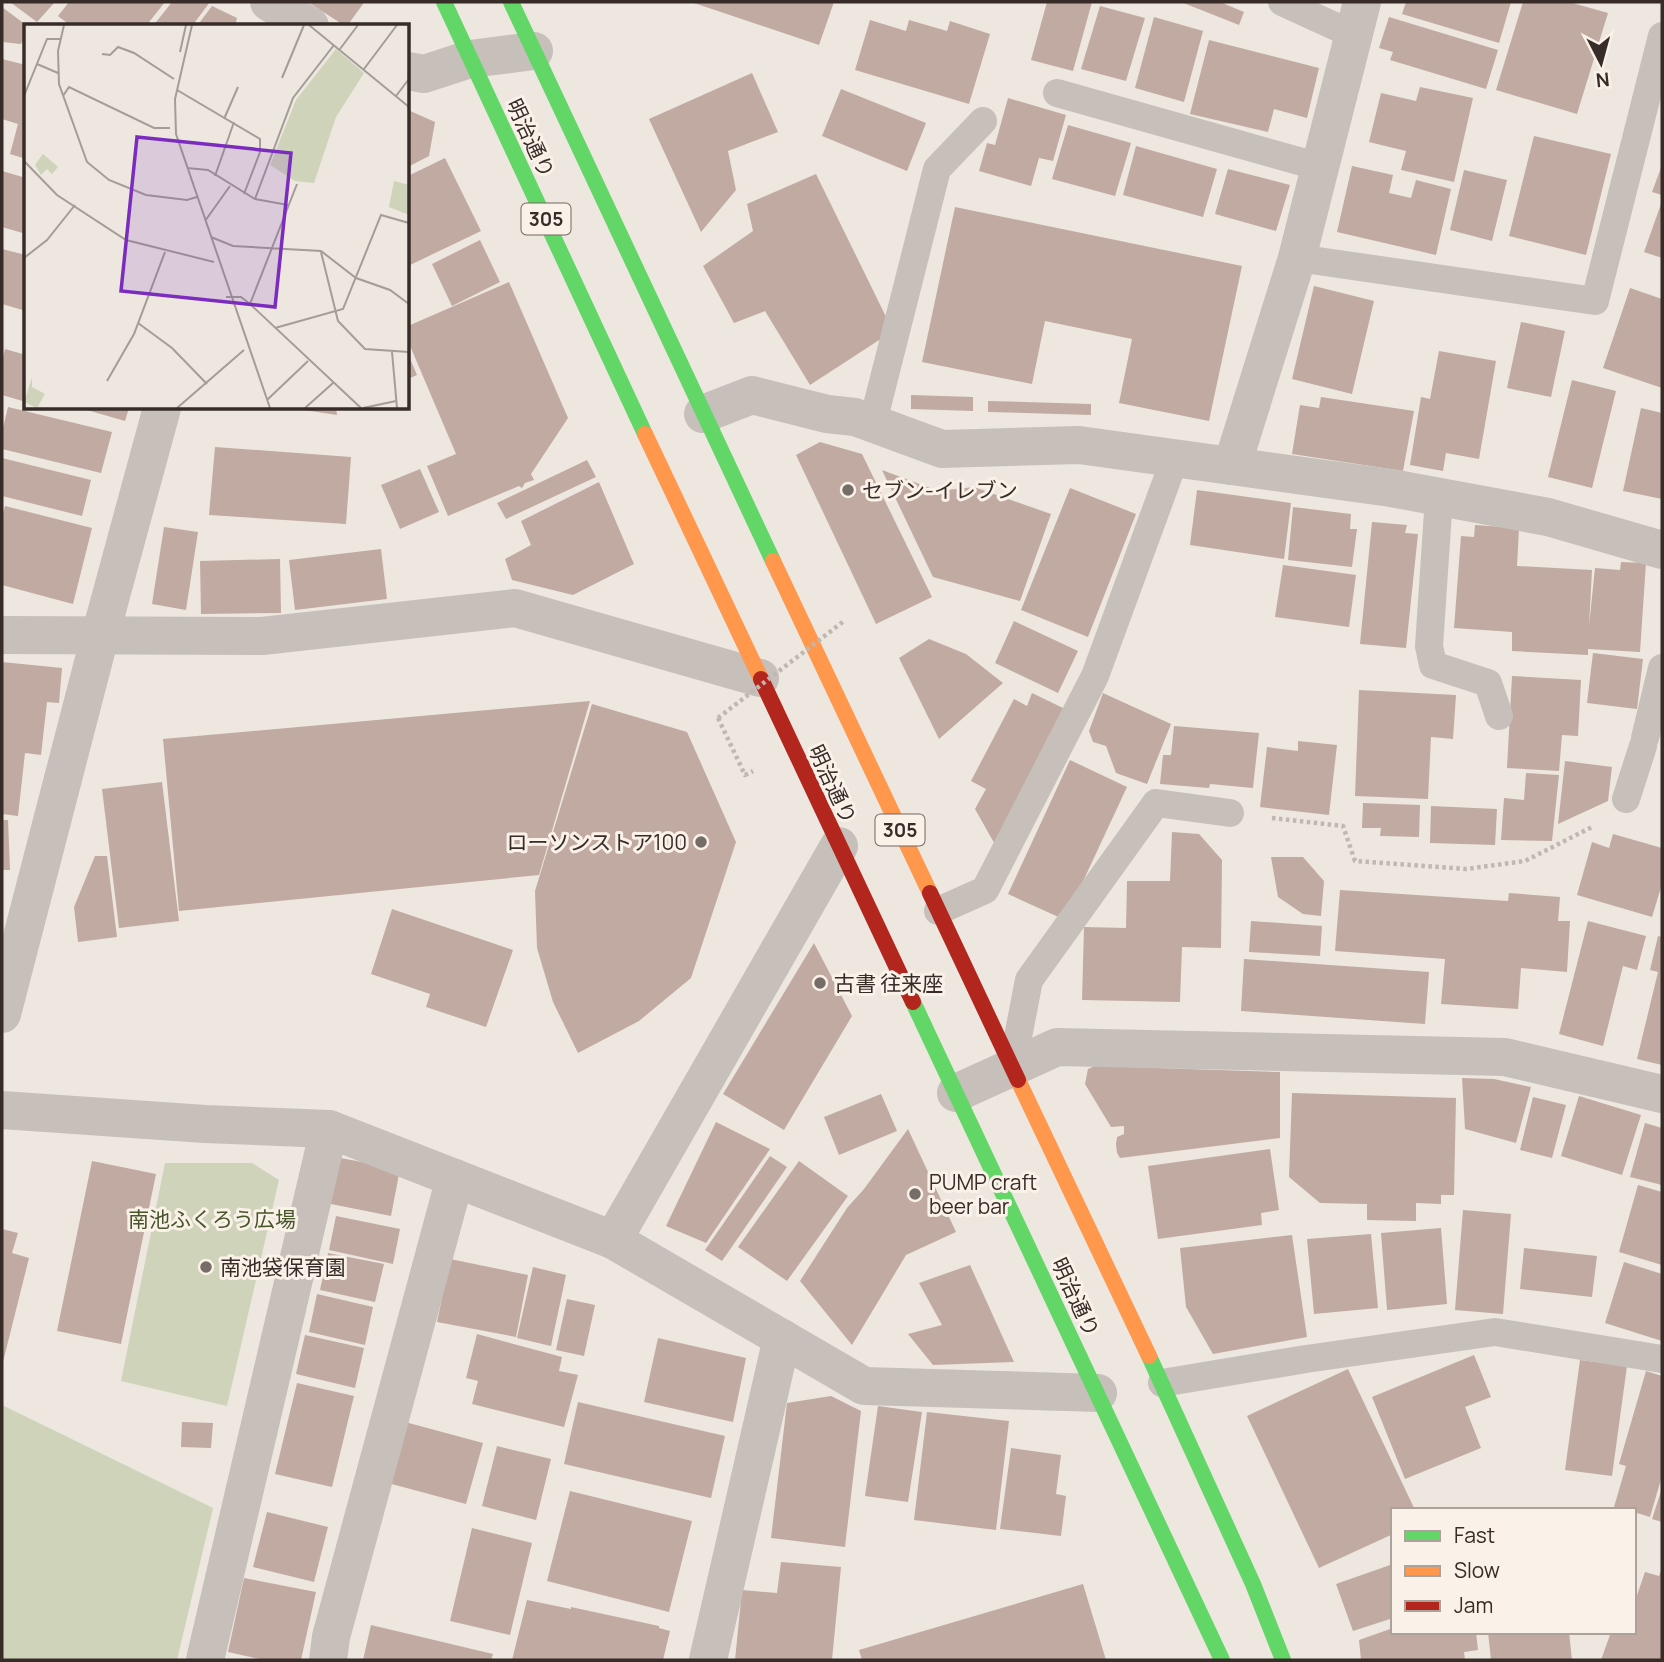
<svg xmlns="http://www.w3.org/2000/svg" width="1664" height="1662" viewBox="0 0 1664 1662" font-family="Manrope,'Noto Sans JP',sans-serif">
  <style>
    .green { fill: #cfd3ba }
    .building { fill: #c1aaa2 }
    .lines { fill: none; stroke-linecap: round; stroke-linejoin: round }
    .path { stroke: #bfb7b2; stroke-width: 4.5; stroke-dasharray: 3.5 3.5; stroke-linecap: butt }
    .lane { stroke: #c6bfba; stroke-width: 28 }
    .street { stroke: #c6bfba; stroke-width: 38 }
    .fast { stroke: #63d668; stroke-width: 16 }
    .slow { stroke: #ff974d; stroke-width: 16 }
    .jam { stroke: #b3261e; stroke-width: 16 }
    .path-bridge { stroke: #bfb7b2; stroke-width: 4.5; stroke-dasharray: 3.5 3.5; stroke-linecap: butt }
    .poi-dot { fill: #776d68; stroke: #faf1e8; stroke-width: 2.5 }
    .labels { text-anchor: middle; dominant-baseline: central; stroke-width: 6; stroke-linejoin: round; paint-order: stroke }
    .shield { fill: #faf1e8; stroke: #726762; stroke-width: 2 }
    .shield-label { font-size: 19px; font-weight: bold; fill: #372c28 }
    .street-label { font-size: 21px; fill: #372c28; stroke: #faf1e8 }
    .poi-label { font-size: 21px; fill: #372c28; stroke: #faf1e8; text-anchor: start }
    .park-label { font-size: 21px; fill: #48562b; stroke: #faf1e8 }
    .inset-road { fill: none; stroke: #a49c96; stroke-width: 2 }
    .view { fill: #7b2cbf; fill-opacity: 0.15; stroke: #7b2cbf; stroke-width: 3.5 }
    .inset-edge { fill: none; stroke: #372c28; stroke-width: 3.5 }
  </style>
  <rect width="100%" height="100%" fill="#ede7e0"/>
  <g class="green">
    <polygon points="165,1163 252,1163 279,1180 227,1406 121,1381"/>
    <polygon points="2,1405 213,1508 177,1660 2,1660"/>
  </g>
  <g class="building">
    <polygon points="10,2 55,2 37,22"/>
    <polygon points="69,2 165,2 146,26 71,26 58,16"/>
    <polygon points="172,2 210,2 192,26 153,26"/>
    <polygon points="308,2 362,2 363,4 347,26 345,26"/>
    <polygon points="691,2 834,2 819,45"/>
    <polygon points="1047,2 1092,2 1073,71 1031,60"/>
    <polygon points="1181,2 1220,2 1244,12 1239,25"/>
    <polygon points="1406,2 1511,2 1499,43 1402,14"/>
    <polygon points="1523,2 1569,2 1608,13 1577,114 1496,90"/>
    <polygon points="212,6 237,18 235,26 197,26"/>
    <polygon points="1100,6 1145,18 1126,81 1081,69"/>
    <polygon points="2,7 26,25 26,34 21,44 2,42"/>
    <polygon points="1154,17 1203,31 1184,102 1135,88"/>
    <polygon points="1389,17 1498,50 1486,89 1390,60 1393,52 1379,48"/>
    <polygon points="870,20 906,31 909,20 947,31 950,21 990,34 969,104 855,70"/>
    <polygon points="1209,40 1319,68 1307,118 1274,109 1268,132 1190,114"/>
    <polygon points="2,59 26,65 26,159 10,154 18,124 2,119"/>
    <polygon points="752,73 778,132 728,151 736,190 701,232 649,119"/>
    <polygon points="1420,87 1473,98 1454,182 1401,170 1406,151 1369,142 1381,93 1416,101"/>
    <polygon points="841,89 926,123 907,171 822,136"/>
    <polygon points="1008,98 1066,115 1053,161 1039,158 1031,186 979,171 987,143 995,145"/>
    <polygon points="408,110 435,122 429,156 408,167"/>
    <polygon points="1068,125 1131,143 1115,196 1052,179"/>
    <polygon points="1534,136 1611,154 1586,255 1509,236"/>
    <polygon points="1136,146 1217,169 1203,217 1123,195"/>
    <polygon points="445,158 481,231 408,266 408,176"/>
    <polygon points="1662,165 1662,195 1652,192"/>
    <polygon points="1352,166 1393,175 1389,193 1411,198 1416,180 1451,189 1436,255 1337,232"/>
    <polygon points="1228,169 1290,185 1276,231 1215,214"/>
    <polygon points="1464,170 1507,180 1492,241 1450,230"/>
    <polygon points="2,171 26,178 26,234 2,227"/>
    <polygon points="816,174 893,331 810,385 765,311 734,323 703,266 753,231 747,204"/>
    <polygon points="1662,201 1662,258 1644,252"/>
    <polygon points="955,207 1242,266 1209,421 1119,403 1132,339 1045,321 1032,384 922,362"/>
    <polygon points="480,240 500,282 452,306 432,264"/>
    <polygon points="2,249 26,255 26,311 2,304"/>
    <polygon points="509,282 568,418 531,474 534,480 525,483 522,488 519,486 448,516 427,466 456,454 408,341 408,326"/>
    <polygon points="1314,286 1374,301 1352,394 1292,379"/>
    <polygon points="1630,288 1662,299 1662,388 1603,368"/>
    <polygon points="1521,322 1565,331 1551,397 1507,388"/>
    <polygon points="5,349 26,355 26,402 2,395 2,362"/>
    <polygon points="1439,351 1496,361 1479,459 1446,453 1443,471 1410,465 1421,397 1430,399"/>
    <polygon points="408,354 417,375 408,379"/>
    <polygon points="1572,380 1616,391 1592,488 1548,477"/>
    <polygon points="911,395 973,397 973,411 911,409"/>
    <polygon points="1321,397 1414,411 1403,471 1292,454 1300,405 1319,408"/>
    <polygon points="988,401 1091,404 1091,415 988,412"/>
    <polygon points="8,407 112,432 101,473 2,449 2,432"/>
    <polygon points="80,408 129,408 125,421"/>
    <polygon points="297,408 336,408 337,415 297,409"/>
    <polygon points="1641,408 1662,413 1662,499 1623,491"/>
    <polygon points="820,442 862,454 932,597 876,624 796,455"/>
    <polygon points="215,447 351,457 346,524 209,515"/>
    <polygon points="2,458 91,480 82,516 2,496"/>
    <polygon points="587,460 596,477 506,519 497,503"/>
    <polygon points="420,469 439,512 400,529 381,485"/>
    <polygon points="882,470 938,491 974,487 1051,514 1020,601 933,577"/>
    <polygon points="599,482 634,564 573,595 512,580 505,559 531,545 521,521"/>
    <polygon points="1070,488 1136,514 1088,637 1021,610"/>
    <polygon points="1197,490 1291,503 1284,559 1190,545"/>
    <polygon points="5,506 92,528 73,604 2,585 2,518"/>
    <polygon points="1293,507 1351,514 1350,529 1357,529 1352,567 1288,560"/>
    <polygon points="1372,522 1407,525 1405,533 1418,534 1406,648 1360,644"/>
    <polygon points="1475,525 1519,528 1517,566 1592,570 1589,626 1595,568 1620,570 1621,562 1646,563 1640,652 1588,649 1588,655 1512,651 1512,632 1454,628 1461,536 1474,537"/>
    <polygon points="164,527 198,532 186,610 152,604"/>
    <polygon points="381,549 387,599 295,610 289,560"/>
    <polygon points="280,559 281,613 201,614 200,561"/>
    <polygon points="1283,565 1356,575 1349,627 1275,617"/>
    <polygon points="1014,621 1078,651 1058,693 995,663"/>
    <polygon points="929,639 966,654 1003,683 939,739 899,658"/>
    <polygon points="1593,653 1643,659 1637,709 1587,703"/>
    <polygon points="2,662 62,668 59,703 47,702 41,755 25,753 18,816 2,814"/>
    <polygon points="1512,676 1581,680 1578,736 1562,735 1559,771 1507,768"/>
    <polygon points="1359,690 1456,695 1453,739 1431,737 1428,799 1355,796"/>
    <polygon points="1032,693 1063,708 997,848 975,809 986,789 971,781 1014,699 1027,706"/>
    <polygon points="1103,693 1171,724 1147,784 1116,773 1106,746 1093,742 1089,731"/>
    <polygon points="590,701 539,875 179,911 163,739"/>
    <polygon points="592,704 687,732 736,842 691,978 639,1021 578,1053 553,1002 537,948 535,891"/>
    <polygon points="1174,726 1259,733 1253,788 1210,784 1209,788 1160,784 1163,755 1171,755"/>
    <polygon points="1298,741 1337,745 1329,815 1260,807 1267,747 1298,751"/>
    <polygon points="1070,760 1127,787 1065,920 1008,894"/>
    <polygon points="1565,761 1612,767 1608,801 1558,824"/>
    <polygon points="1526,773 1559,775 1552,841 1501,840 1504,798 1524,800"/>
    <polygon points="162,782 179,921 119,928 102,789"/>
    <polygon points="1363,803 1420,805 1419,837 1380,836 1381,828 1362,828"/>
    <polygon points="1431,806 1497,809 1495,845 1430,843"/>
    <polygon points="2,820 8,820 10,870 2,870"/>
    <polygon points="1172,832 1199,834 1222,860 1221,948 1182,947 1180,1002 1082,1000 1084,927 1126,928 1127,881 1170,881"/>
    <polygon points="1613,834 1662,848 1662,884 1652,917 1577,895 1592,842 1609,848"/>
    <polygon points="95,856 107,856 117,937 78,942 74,907"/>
    <polygon points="1271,857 1303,857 1324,881 1321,916 1303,914 1278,897"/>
    <polygon points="1340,890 1508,901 1509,893 1560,897 1558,921 1570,921 1567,972 1521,968 1518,1009 1441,1004 1445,959 1335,951"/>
    <polygon points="392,909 513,950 486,1027 426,1007 430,994 371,974"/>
    <polygon points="1251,921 1322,926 1320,956 1249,952"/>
    <polygon points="1588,921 1646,936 1637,970 1623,966 1603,1046 1559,1034"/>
    <polygon points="1658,936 1662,937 1662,1065 1637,1059 1658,972 1650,970"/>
    <polygon points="814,943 852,1016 784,1130 723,1094"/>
    <polygon points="1244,959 1429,972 1425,1024 1241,1011"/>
    <polygon points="1095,1066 1280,1072 1280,1138 1120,1158 1117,1153 1116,1144 1117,1137 1124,1134 1124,1126 1111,1127 1085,1084 1088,1069"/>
    <polygon points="1462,1078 1494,1079 1531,1087 1516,1143 1465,1129"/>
    <polygon points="1292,1093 1456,1098 1454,1195 1441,1195 1441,1204 1416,1203 1416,1221 1367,1220 1367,1204 1320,1203 1289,1177"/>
    <polygon points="881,1094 897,1131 839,1155 824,1117"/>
    <polygon points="1579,1096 1641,1115 1622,1175 1561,1156"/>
    <polygon points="1533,1097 1566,1105 1552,1158 1520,1150"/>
    <polygon points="716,1122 770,1149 706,1243 666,1226"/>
    <polygon points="1645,1123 1662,1128 1662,1185 1630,1177"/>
    <polygon points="908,1129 956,1232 906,1255 852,1345 800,1281 847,1208 864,1189"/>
    <polygon points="1270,1149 1279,1210 1261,1213 1262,1225 1158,1239 1148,1166"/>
    <polygon points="770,1156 787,1167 722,1261 705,1250"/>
    <polygon points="335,1157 400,1169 391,1216 326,1203"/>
    <polygon points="92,1161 156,1174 121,1344 57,1331"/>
    <polygon points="799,1161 848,1196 787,1281 738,1247"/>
    <polygon points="1638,1185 1662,1192 1662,1265 1619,1252"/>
    <polygon points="1463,1210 1511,1214 1503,1314 1455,1310"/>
    <polygon points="336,1216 400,1229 393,1264 329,1250"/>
    <polygon points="1441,1228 1447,1304 1387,1310 1381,1233"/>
    <polygon points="2,1229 18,1233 12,1253 29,1258 3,1362"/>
    <polygon points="1371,1234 1378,1308 1314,1314 1307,1239"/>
    <polygon points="1292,1235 1307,1337 1213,1354 1186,1307 1180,1248"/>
    <polygon points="1524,1248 1597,1256 1592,1297 1520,1289"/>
    <polygon points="328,1253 384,1264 375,1302 320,1290"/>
    <polygon points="450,1259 528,1275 516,1337 437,1322"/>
    <polygon points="1624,1262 1662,1274 1662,1341 1605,1323"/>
    <polygon points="970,1265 1014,1362 933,1365 908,1334 942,1325 919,1283"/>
    <polygon points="533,1267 566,1275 551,1346 517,1338"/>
    <polygon points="317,1294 373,1307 365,1345 309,1332"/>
    <polygon points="567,1299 595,1305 584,1356 556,1350"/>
    <polygon points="477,1334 562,1357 559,1371 578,1375 564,1427 472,1404 478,1381 466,1378"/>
    <polygon points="305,1335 364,1348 355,1388 296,1374"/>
    <polygon points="658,1338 746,1358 733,1422 644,1402"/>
    <polygon points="1474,1355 1491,1397 1465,1407 1481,1448 1405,1479 1372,1397"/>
    <polygon points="1580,1360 1627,1366 1612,1476 1565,1470"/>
    <polygon points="1348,1369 1415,1510 1393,1510 1393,1534 1319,1568 1247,1416"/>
    <polygon points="1646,1371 1662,1376 1662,1476 1650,1517 1634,1512 1634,1510 1625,1510 1614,1507 1626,1466 1619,1464"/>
    <polygon points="297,1383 354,1396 332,1487 275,1474"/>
    <polygon points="831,1396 861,1411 845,1547 771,1538 787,1403"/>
    <polygon points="578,1402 725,1436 711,1498 564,1464"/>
    <polygon points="878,1406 922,1412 908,1502 865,1496"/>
    <polygon points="927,1412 1009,1421 996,1530 914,1520"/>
    <polygon points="182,1422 213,1423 211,1448 181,1447"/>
    <polygon points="405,1422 483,1443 466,1504 388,1483"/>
    <polygon points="497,1446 551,1459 536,1520 482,1506"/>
    <polygon points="1011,1448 1061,1455 1056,1494 1066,1496 1061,1536 1000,1529"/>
    <polygon points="1662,1488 1662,1522 1652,1519"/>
    <polygon points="570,1491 692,1521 669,1612 547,1581"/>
    <polygon points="267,1512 328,1527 314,1582 253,1567"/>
    <polygon points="472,1528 532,1543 510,1635 450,1621"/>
    <polygon points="781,1562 841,1567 832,1660 735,1660 742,1590 777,1593"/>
    <polygon points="1393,1564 1393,1618 1353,1631 1336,1584"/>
    <polygon points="1662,1568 1662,1660 1601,1660 1611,1632 1634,1632 1634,1604 1645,1572 1659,1576"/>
    <polygon points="244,1578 316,1592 301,1660 264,1660 228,1652"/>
    <polygon points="1083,1584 1106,1660 862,1660 859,1650"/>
    <polygon points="527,1600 571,1609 571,1607 659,1626 659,1628 670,1631 663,1660 512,1660"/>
    <polygon points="371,1625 493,1654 491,1660 363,1660"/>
    <polygon points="1393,1628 1393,1632 1476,1632 1478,1650 1464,1652 1465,1660 1361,1660 1359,1640"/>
    <polygon points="1488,1632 1569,1632 1572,1660 1491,1660"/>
  </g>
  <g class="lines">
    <g class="path">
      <polyline points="718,718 745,775 753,771"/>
      <polyline points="1272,818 1343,826 1355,861 1466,869 1525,861 1594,826"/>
    </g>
    <g class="lane">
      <polyline points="1282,2 1354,35"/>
      <polyline points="1057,93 1320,167"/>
      <polyline points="1297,258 1595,301 1662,36"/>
      <polyline points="873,422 937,169 983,121"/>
      <polyline points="1439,497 1429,646 1433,665 1488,683 1499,716"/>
      <polyline points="1645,738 1662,668"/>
      <polyline points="1626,799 1643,746"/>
      <polyline points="938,911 985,890 1095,676 1175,458"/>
      <polyline points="1012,1068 1029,980 1156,803 1230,813"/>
      <polyline points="1162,1383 1306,1359 1495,1332 1662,1359"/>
    </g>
    <g class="street">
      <polyline points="269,2 310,26"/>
      <polyline points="408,71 424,74 470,59 534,51"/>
      <polyline points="703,414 752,395 827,414 855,417 942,449 1079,445 1391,488 1548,517 1662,550"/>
      <polyline points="1232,466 1297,258 1362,2"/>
      <polyline points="2,635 262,636 515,608 760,678"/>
      <polyline points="2,1014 100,636 162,408"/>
      <polyline points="956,1093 1057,1047 1505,1057 1662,1094"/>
      <polyline points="2,1110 205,1124 329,1129 613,1240 864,1386 1098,1393"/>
      <polyline points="613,1240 839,846"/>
      <polyline points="205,1660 329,1129"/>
      <polyline points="328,1660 331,1637 455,1178"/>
      <polyline points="708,1660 782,1338"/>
    </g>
    <g class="fast">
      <polyline points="444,2 645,434"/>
      <polyline points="511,2 773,561"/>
      <polyline points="913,1002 1222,1660"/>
      <polyline points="1149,1356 1253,1584 1283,1660"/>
    </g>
    <g class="slow">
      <polyline points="645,434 761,679"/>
      <polyline points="773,561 930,893"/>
      <polyline points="1018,1080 1149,1356"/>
    </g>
    <g class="jam">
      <polyline points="761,679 913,1002"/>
      <polyline points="930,893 1018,1080"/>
    </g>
    <polyline class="path-bridge" points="718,718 844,621"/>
  </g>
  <g class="poi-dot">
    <circle cx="848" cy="490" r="7"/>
    <circle cx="701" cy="842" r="7"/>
    <circle cx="820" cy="983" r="7"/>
    <circle cx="915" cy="1194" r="7"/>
    <circle cx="206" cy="1267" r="7"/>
  </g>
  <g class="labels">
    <g class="shield">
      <rect x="521.5" y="203.5" width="49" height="31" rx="5"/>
      <rect x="875.5" y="814.5" width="49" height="31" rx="5"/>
    </g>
    <g class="shield-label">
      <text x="546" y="219">305</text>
      <text x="900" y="830">305</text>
    </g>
    <g class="street-label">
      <text transform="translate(531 138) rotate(65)">明治通り</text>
      <text transform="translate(833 784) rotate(65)">明治通り</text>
      <text transform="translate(1076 1297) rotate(65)">明治通り</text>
    </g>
    <g class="poi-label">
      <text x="862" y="490">セブン-イレブン</text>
      <text x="687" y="842" text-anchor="end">ローソンストア100</text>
      <text x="834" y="983">古書 往来座</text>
      <text x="929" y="1182">PUMP craft<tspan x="929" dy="24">beer bar</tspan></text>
      <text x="220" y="1267">南池袋保育園</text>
    </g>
    <g class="park-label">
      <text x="212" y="1219">南池ふくろう広場</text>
    </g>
  </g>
  <g transform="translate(24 24)">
    <rect width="385" height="385" fill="#ede7e0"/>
    <path d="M312,25l28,24 -28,44 -22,66 -19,-2 -25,-16 26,-65zM19,130l15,13 -6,7 -5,-5 -6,6 -6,-10zM370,157l15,4v30l-20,-8zM8,354v9l13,7 -8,14 -13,-6z" fill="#cfd3ba"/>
    <path class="inset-road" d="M40,1l-6,26 1,33 28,78 22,18 37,15 41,5 10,-3M168,1l-17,74 1,35 94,274M285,1l100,82M316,25l18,-24M156,28l6,-27M78,30l8,1 8,-8 16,6 40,26M13,40l21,9M340,45l33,-44M258,54l22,-53M153,66l83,49v13l-16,42M0,72l23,-57h14M39,72l6,-9 85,41h16M372,72l13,-17M200,95l14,-32M0,137l33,34 69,45 88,22M163,144l21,2 47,29 33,6M191,152l19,-54M231,175l38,-101 41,-53M181,197l25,-35M187,213l22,9 88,5 35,27 34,12 19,14M297,228l17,69 27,28 44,3M0,234l23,-18 28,-35M202,273h15l9,7 111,104M226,280l47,-120M114,299l34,25 35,36M251,304l68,-19 38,-94 28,8M368,328l5,56M83,357l27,-47 31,-82M243,376l41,-39M153,384l67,-58M281,384l28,-25M339,384l33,-7"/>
    <path class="view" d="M113,113l154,16 -16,154 -154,-16z"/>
    <rect width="385" height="385" class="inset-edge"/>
  </g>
  <rect width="1664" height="1662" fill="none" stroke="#372c28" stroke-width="7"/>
  <rect x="1391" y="1508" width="245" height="126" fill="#faf1e8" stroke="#aca29b" stroke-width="2"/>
  <rect x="1405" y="1531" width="35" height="10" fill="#63d668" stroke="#aca29b" stroke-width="2"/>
  <text x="1454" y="1543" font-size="21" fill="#372c28">Fast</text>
  <rect x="1405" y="1566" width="35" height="10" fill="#ff974d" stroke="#aca29b" stroke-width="2"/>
  <text x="1454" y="1578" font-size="21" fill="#372c28">Slow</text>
  <rect x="1405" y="1601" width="35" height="10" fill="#b3261e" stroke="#aca29b" stroke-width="2"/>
  <text x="1454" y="1613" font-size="21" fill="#372c28">Jam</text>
  <g transform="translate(1601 63) rotate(174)" stroke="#faf1e8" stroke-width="5" paint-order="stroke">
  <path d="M0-5L12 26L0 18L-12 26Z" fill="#372c28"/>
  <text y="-10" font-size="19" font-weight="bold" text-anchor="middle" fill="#372c28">N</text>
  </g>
</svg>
